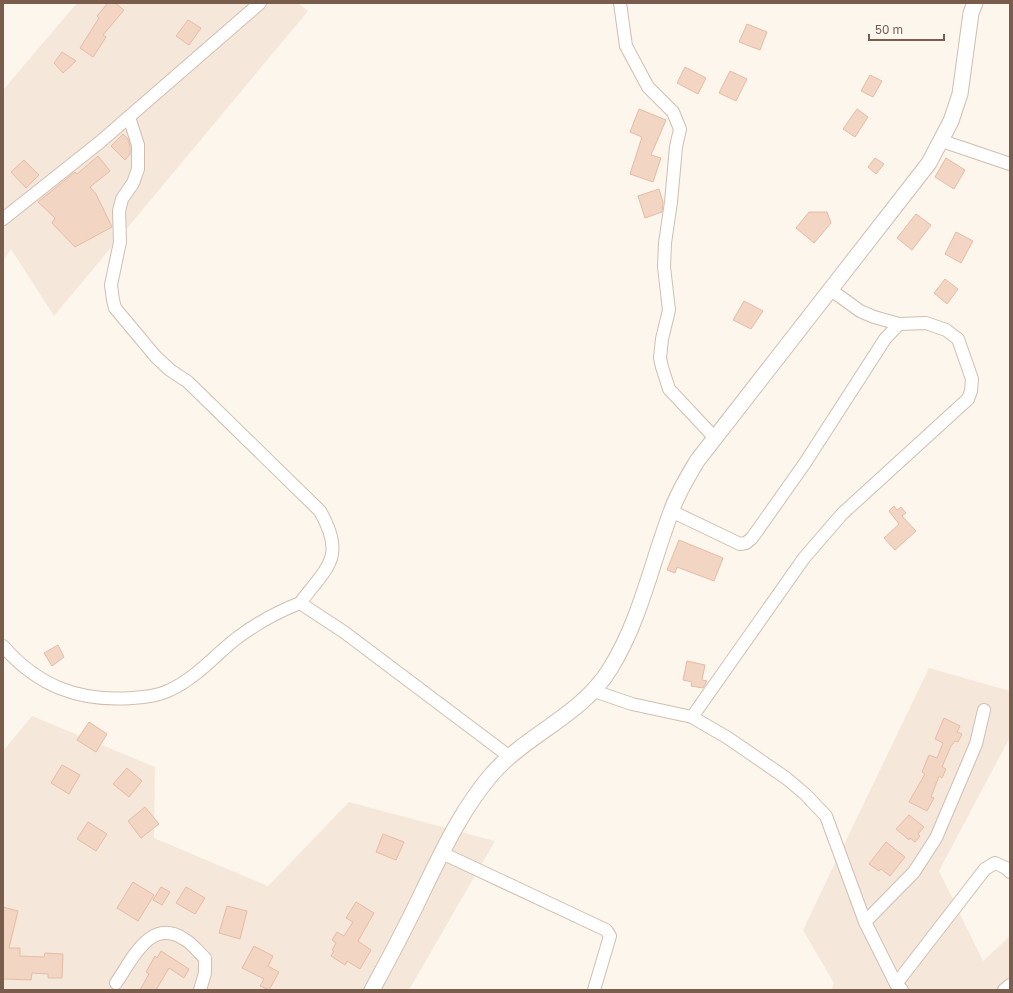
<svg xmlns="http://www.w3.org/2000/svg" width="1013" height="993" viewBox="0 0 1013 993" font-family="'Golos Text',sans-serif">
  <style>
    .residential { fill: #f5e8da }
    .building { fill: #f3d5c3; stroke: #e6bba3 }
    .lines { fill: none; stroke-linecap: round; stroke-linejoin: round }
    .minor-casing { stroke: #d1beb0; stroke-width: 14 }
    .tertiary-casing { stroke: #d1beb0; stroke-width: 17 }
    .minor { stroke: #fff; stroke-width: 12 }
    .tertiary { stroke: #fff; stroke-width: 15 }
  </style>
  <rect width="100%" height="100%" fill="#fdf6ec"/>
  <g class="residential">
    <polygon points="77,3 298,3 308,11 54,316 11,249 3,261 3,90"/>
    <polygon points="929,668 1010,691 1010,737 939,871 983,961 1010,936 1010,990 831,990 834,983 803,930"/>
    <polygon points="32,716 155,767 154,838 268,886 349,802 495,841 409,990 3,990 3,751"/>
  </g>
  <g class="building">
    <polygon points="108,3 115,3 124,10 103,35 106,37 93,57 80,48 99,18 97,16"/>
    <polygon points="188,20 201,28 189,45 176,36"/>
    <polygon points="747,24 767,32 760,50 739,42"/>
    <polygon points="62,52 76,61 63,73 54,63"/>
    <polygon points="685,67 706,78 698,94 677,83"/>
    <polygon points="730,71 747,79 736,101 719,93"/>
    <polygon points="870,75 882,81 873,97 861,91"/>
    <polygon points="639,109 666,120 651,155 661,158 653,182 630,174 642,137 630,132"/>
    <polygon points="857,109 868,117 855,137 843,129"/>
    <polygon points="123,134 128,139 130,146 130,154 125,160 111,146"/>
    <polygon points="98,156 110,171 90,187 96,194 112,227 75,247 52,223 55,218 38,202 75,172 77,174"/>
    <polygon points="875,158 884,164 876,174 868,167"/>
    <polygon points="946,158 965,170 954,189 935,177"/>
    <polygon points="24,160 39,175 26,188 11,172"/>
    <polygon points="659,189 663,202 662,212 645,218 638,196"/>
    <polygon points="809,212 827,212 831,223 814,243 796,228"/>
    <polygon points="916,214 931,225 912,250 897,238"/>
    <polygon points="956,232 973,241 961,263 945,254"/>
    <polygon points="945,279 958,289 947,304 934,293"/>
    <polygon points="744,301 763,311 751,329 733,320"/>
    <polygon points="894,506 897,510 901,507 906,513 902,516 916,531 895,550 884,538 899,524 889,511"/>
    <polygon points="679,540 723,558 714,581 677,567 675,573 667,570"/>
    <polygon points="58,645 64,657 52,666 44,653"/>
    <polygon points="687,661 705,665 702,680 707,681 703,688 691,686 692,682 683,680"/>
    <polygon points="944,718 960,726 957,732 962,734 958,742 955,741 951,746 942,767 946,769 942,778 939,776 931,797 934,798 927,811 909,802 925,774 922,772 929,755 937,758 943,743 935,739"/>
    <polygon points="89,722 107,734 96,752 77,740"/>
    <polygon points="62,765 80,775 69,794 51,783"/>
    <polygon points="127,768 142,781 129,797 113,784"/>
    <polygon points="145,807 159,824 141,838 128,821"/>
    <polygon points="909,815 924,827 918,834 920,836 915,842 910,838 909,840 896,829"/>
    <polygon points="88,822 107,834 96,851 77,839"/>
    <polygon points="383,834 404,842 396,860 376,852"/>
    <polygon points="886,842 905,857 890,876 881,869 879,871 869,864"/>
    <polygon points="133,882 154,895 138,921 117,908"/>
    <polygon points="161,887 170,892 162,905 153,900"/>
    <polygon points="186,887 205,898 195,914 176,903"/>
    <polygon points="356,902 374,913 358,941 371,950 360,969 347,961 345,965 331,956 334,951 332,950 336,943 332,940 337,932 344,936 353,922 346,918"/>
    <polygon points="227,906 247,911 240,939 219,933"/>
    <polygon points="3,907 18,911 9,948 20,948 20,956 44,957 45,953 63,954 62,978 48,978 48,974 32,973 31,980 3,979"/>
    <polygon points="254,946 273,956 268,966 279,972 269,990 260,986 264,979 242,968"/>
    <polygon points="161,951 189,969 184,978 169,968 156,990 140,990 149,974 146,972 155,956 157,958"/>
  </g>
  <g class="lines">
    <g class="minor-casing">
      <g id="minor">
        <polyline points="620,3 626,46 648,87 673,112 680,129 676,147 671,202 665,243 664,267 669,310 662,339 660,358 662,367 669,389 714,437"/>
        <path d="M129,117l9,28v24l-5,14 -11,16 -3,12 1,31 -9,43 2,15 2,8 41,49 14,13 18,12 132,129c26,46 8,55 -20,92"/>
        <polyline points="942,141 1010,164"/>
        <polyline points="3,219 100,142 260,3"/>
        <polyline points="671,511 740,544 746,543 752,538 805,463 885,339 899,324"/>
        <path d="M3,646c35,40 76,56 129,52 13,-1 26,-2 38,-8 26,-12 45,-35 67,-52 20,-15 40,-26 63,-35l44,29 166,125"/>
        <polyline points="594,691 632,704 692,717 728,738 786,778 805,794 826,816 865,922 896,984 902,990"/>
        <polyline points="692,717 804,558 842,514 968,399 971,391 972,379 958,339 946,330 926,323 899,324 874,317 860,311 831,290"/>
        <polyline points="442,853 606,930 610,936 594,990"/>
        <polyline points="865,922 914,872 936,838 976,744 984,710"/>
        <path d="M116,983c16,-23 34,-66 68,-44 8,4 14,13 21,19v15l-5,17"/>
        <polyline points="896,984 985,869 995,863 1006,868 1010,872"/>
        <polyline points="1004,990 1010,985"/>
      </g>
    </g>
    <g class="tertiary-casing">
      <path id="tertiary" d="M372,990c18,-33 35,-65 51,-99 20,-41 39,-82 69,-117 35,-40 90,-59 118,-105 30,-48 41,-104 61,-157 6,-18 16,-34 26,-51l232,-298 22,-42 9,-27 11,-81 4,-10"/>
    </g>
    <use href="#minor" class="minor"/>
    <use href="#tertiary" class="tertiary"/>
  </g>
  <rect width="1013" height="993" fill="none" stroke="#7a5c4d" stroke-width="8"/>
  <path d="M869 34v6h75v-6" fill="none" stroke="#7a5c4d" stroke-width="2"/>
  <text x="875" y="34" font-size="12" fill="#7a5c4d" stroke="#fffaf3" stroke-width="3" paint-order="stroke">50 m</text>
</svg>
